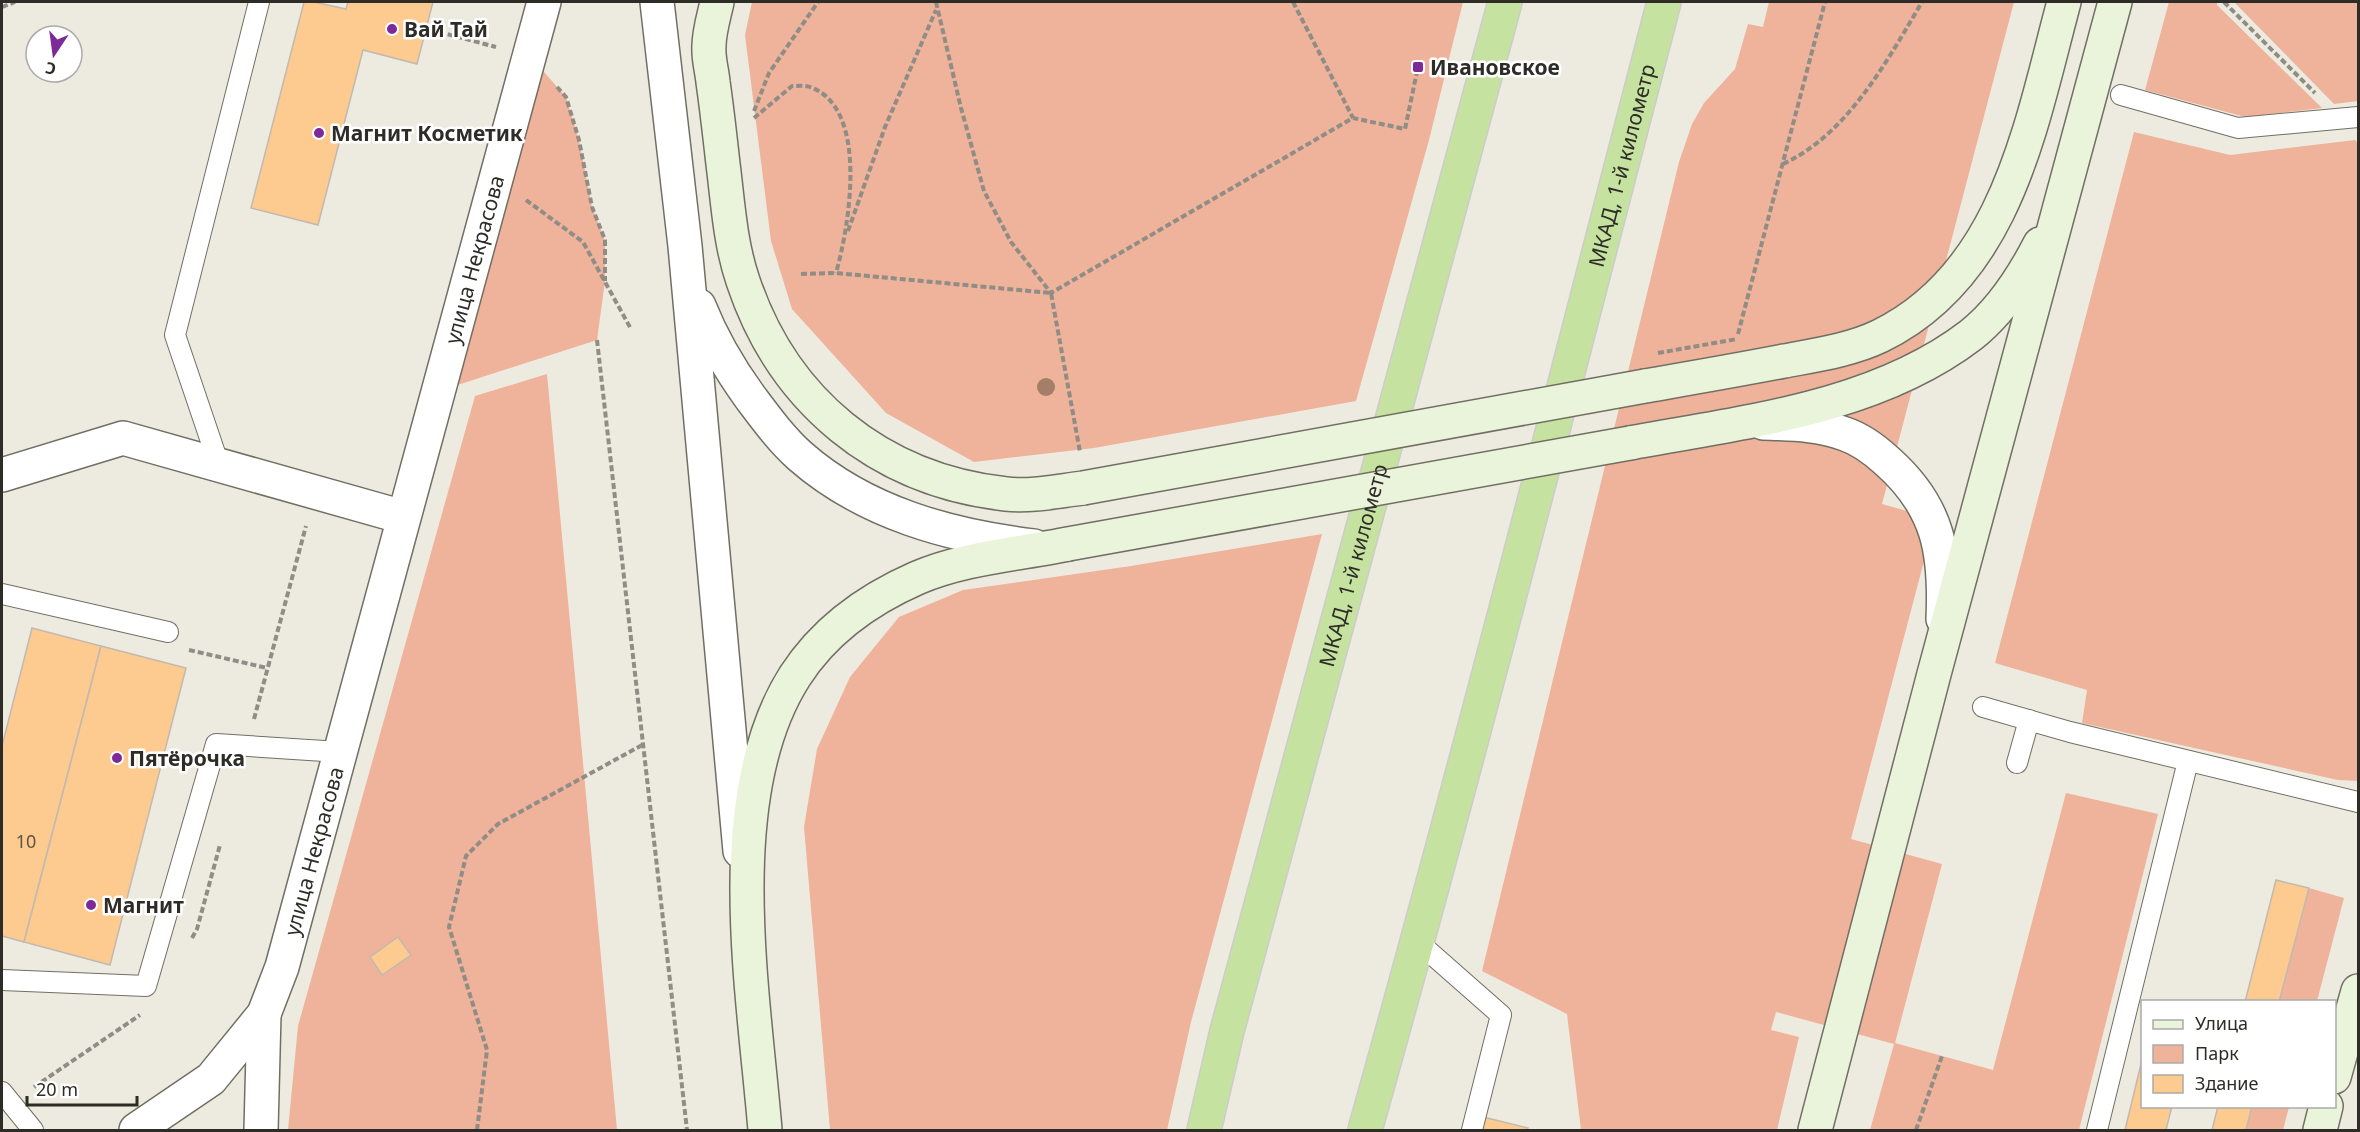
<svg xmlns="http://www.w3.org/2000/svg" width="2360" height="1132" viewBox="0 0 2360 1132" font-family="'Noto Sans',sans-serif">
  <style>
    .green { fill: #efb29a }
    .building { fill: #fdca8f; stroke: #c2b9b0; stroke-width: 1.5 }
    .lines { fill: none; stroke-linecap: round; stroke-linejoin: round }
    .service-casing { stroke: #716f64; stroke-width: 22 }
    .minor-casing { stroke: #716f64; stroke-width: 36 }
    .tertiary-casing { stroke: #716f64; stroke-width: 36 }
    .secondary-casing { stroke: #716f64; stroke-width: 36 }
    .trunk-casing { stroke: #cdcccb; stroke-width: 36 }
    .path { stroke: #8f8d85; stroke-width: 4; stroke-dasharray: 6 3; stroke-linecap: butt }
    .service { stroke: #fff; stroke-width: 20 }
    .minor { stroke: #fff; stroke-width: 33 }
    .tertiary { stroke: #fff; stroke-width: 33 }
    .secondary { stroke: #eaf4db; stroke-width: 33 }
    .trunk { stroke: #c6e2a0; stroke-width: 33 }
    .secondary-bridge-casing { stroke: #716f64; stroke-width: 36; stroke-linecap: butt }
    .path-bridge { stroke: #8f8d85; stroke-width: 4; stroke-dasharray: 6 3; stroke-linecap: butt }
    .secondary-bridge { stroke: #eaf4db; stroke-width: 33 }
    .tree { fill: #a37f69 }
    .poi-dot { fill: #7d2998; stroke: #fff; stroke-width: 2 }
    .labels { text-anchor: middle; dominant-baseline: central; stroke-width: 5; stroke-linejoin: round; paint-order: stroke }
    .number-label { font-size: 18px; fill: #615441 }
    .poi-label { font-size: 21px; font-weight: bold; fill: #2d2c27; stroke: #fff; text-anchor: start }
    .street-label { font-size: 21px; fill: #2d2c27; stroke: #fff }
  </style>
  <rect width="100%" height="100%" fill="#edebdf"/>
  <g class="green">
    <polygon points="752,2 1463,2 1429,140 1356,401 1094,448 974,462 886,413 792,309 771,241 745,35"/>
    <polygon points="1769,2 2014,2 1882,504 1935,519 1851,839 1942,864 1895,1043 1993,1070 2066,793 2158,814 2079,1130 1870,1130 1894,1044 1776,1012 1771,1030 1799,1037 1777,1130 1581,1130 1567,1014 1482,971 1679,162 1692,124 1704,103 1735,69 1748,24 1763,27"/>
    <polygon points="2169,2 2217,2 2217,5 2322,108 2245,117 2145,90"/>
    <polygon points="2234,2 2358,2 2358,101 2334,104"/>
    <polygon points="530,56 566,97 579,140 592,207 605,240 605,281 597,340 439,391"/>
    <polygon points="2134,132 2230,155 2355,140 2358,143 2358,781 2338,780 2082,723 2087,690 1995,663"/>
    <polygon points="547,374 617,1130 288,1130 298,1026 475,396"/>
    <polygon points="1322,534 1191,1022 1167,1130 830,1130 804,827 817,749 850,677 899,617 963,590 1131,566"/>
    <polygon points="2309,888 2344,898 2317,1001 2279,1002"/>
    <polygon points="2252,1107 2289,1107 2283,1130 2246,1130"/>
  </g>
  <g class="building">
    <polygon points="304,2 314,2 346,9 348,2 433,2 417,64 363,50 318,225 251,208"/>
    <polygon points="32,628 101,646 24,942 2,936 2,746"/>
    <polygon points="101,646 186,668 110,965 24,942"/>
    <polygon points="2276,880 2309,888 2279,1002 2245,1002"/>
    <polygon points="398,937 411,955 382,975 370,957"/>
    <polygon points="2142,1060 2142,1106 2172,1106 2166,1130 2125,1130"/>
    <polygon points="2218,1106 2252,1106 2246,1130 2212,1130"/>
    <polygon points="1467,1113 1528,1128 1527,1130 1463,1130"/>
  </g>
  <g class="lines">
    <g class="service-casing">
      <g id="service">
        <polyline points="2121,95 2238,128 2358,117"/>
        <polyline points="219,465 175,335 259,2"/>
        <polyline points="2,594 168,632"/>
        <polyline points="1983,707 2070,732 2358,802"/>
        <polyline points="2017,763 2029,720"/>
        <polyline points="1418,942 1501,1015 1472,1130"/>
        <polyline points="2,980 146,986 216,744 340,752"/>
        <polyline points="2,1092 33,1130"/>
        <polyline points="2097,1130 2188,761"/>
      </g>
    </g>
    <g class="minor-casing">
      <g id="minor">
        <polyline points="2,475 123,438 403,517"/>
        <path id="s1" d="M136,1130l75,-51 53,-65 18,-47 262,-965"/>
        <polyline points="261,1130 264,1014"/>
      </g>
    </g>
    <g class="tertiary-casing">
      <g id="tertiary">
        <polyline points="657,2 685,246 740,851"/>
        <path d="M699,306c13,33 30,62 51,91 15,20 31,42 50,59 65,57 150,80 234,90"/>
        <path d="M1763,423c28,1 56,1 82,11 15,5 31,17 42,27 52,46 59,92 56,158"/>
      </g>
    </g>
    <g class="secondary-casing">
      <g id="secondary">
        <path d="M717,2c-3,14 -8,30 -8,44 -1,12 3,25 4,36 4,28 7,55 10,82 5,39 7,79 20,117 40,120 136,199 263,213 25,3 52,-3 77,-6"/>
        <path d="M1645,386c46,-8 93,-16 139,-25 32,-6 67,-11 96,-25 127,-62 151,-212 184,-334"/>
        <path d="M1630,443c114,-21 246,-35 341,-108 29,-23 52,-58 69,-91"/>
        <polyline points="2334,1077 2358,991"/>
        <path d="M765,1130c-11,-135 -47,-334 30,-454 29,-45 74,-77 122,-98 46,-20 102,-24 151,-34"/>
        <polyline points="1815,1130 1934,674 2115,2"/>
        <polyline points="2320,1130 2326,1106"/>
      </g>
    </g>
    <g class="trunk-casing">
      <g id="trunk">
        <path id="s2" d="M1204,1130l23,-99 278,-1029"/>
        <path id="s3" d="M1365,1130c105,-374 201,-752 299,-1128"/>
      </g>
    </g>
    <g class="path">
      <polyline points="936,2 961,108 984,191 1011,242 1051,293 1353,118 1405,129 1418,67"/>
      <polyline points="1293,2 1353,118"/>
      <polyline points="2224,2 2315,93"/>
      <polyline points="2,7 15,2"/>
      <polyline points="439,32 496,47"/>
      <polyline points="557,87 566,97 579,140 592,207 605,240 605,281"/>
      <polyline points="754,111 769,73 818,2"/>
      <path d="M754,118l38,-32c6,0 13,-1 18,1 60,21 39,140 26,186"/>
      <path d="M1783,164c65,-30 104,-103 139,-162"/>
      <polyline points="526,200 583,242 631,329"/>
      <polyline points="848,231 885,127 936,10"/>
      <polyline points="801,274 836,273 1051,293 1080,452"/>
      <polyline points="1738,334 1825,2"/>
      <polyline points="597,340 687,1130"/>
      <polyline points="189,650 267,668"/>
      <polyline points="254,719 306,526"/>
      <polyline points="192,938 197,929 220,845"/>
      <polyline points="34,1087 140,1015"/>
      <polyline points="477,1130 487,1050 449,927 466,856 498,824 644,744"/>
      <polyline points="1916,1130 1942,1056"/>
    </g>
    <use href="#service" class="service"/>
    <use href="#minor" class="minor"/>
    <use href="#tertiary" class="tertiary"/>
    <use href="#secondary" class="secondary"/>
    <use href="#trunk" class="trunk"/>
    <g class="secondary-bridge-casing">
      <g id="secondary-bridge">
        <polyline points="1083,488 1645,386"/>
        <polyline points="1068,544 1630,443"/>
      </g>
    </g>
    <polyline class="path-bridge" points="1658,353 1737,339"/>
    <use href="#secondary-bridge" class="secondary-bridge"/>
  </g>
  <circle class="tree" cx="1046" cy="387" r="9"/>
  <g class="poi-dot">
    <circle cx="392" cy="29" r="6"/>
    <rect x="1412" y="61" width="12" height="12" rx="3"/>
    <circle cx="319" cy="133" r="6"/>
    <circle cx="117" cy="758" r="6"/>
    <circle cx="91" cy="905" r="6"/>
  </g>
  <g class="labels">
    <g class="number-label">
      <text x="26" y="841">10</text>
    </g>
    <g class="poi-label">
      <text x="404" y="29">Вай Тай</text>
      <text x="1430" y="67">Ивановское</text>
      <text x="331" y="133">Магнит Косметик</text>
      <text x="129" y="758">Пятёрочка</text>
      <text x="103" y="905">Магнит</text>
    </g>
    <g class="street-label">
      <text stroke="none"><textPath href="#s3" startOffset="998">МКАД, 1-й километр</textPath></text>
      <text stroke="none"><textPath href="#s1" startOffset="958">улица Некрасова</textPath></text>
      <text stroke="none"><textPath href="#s2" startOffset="584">МКАД, 1-й километр</textPath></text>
      <text stroke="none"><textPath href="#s1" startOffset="345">улица Некрасова</textPath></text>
    </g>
  </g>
  <rect width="2360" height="1132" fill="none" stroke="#2d2c27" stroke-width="6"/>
  <rect x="2141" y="1000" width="195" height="108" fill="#ffffff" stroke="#ababa9" stroke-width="1.5"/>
  <rect x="2153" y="1020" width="30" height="9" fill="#eaf4db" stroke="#ababa9" stroke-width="1.5"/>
  <text x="2195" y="1030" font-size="18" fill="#2d2c27">Улица</text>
  <rect x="2153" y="1045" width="30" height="18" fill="#efb29a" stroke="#ababa9" stroke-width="1.5"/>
  <text x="2195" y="1060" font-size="18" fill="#2d2c27">Парк</text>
  <rect x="2153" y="1075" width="30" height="18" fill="#fdca8f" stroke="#ababa9" stroke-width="1.5"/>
  <text x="2195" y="1090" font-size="18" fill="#2d2c27">Здание</text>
  <g transform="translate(54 54) rotate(193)"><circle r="28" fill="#ffffff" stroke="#ababa9" stroke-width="1.5"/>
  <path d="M0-4.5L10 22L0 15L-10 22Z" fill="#7d2998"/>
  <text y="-9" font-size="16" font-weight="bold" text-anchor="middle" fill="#2d2c27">С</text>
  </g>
  <path d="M27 1096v9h110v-9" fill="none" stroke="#2d2c27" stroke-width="3"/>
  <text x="36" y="1096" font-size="18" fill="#2d2c27" stroke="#ffffff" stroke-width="4.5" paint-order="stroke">20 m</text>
</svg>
